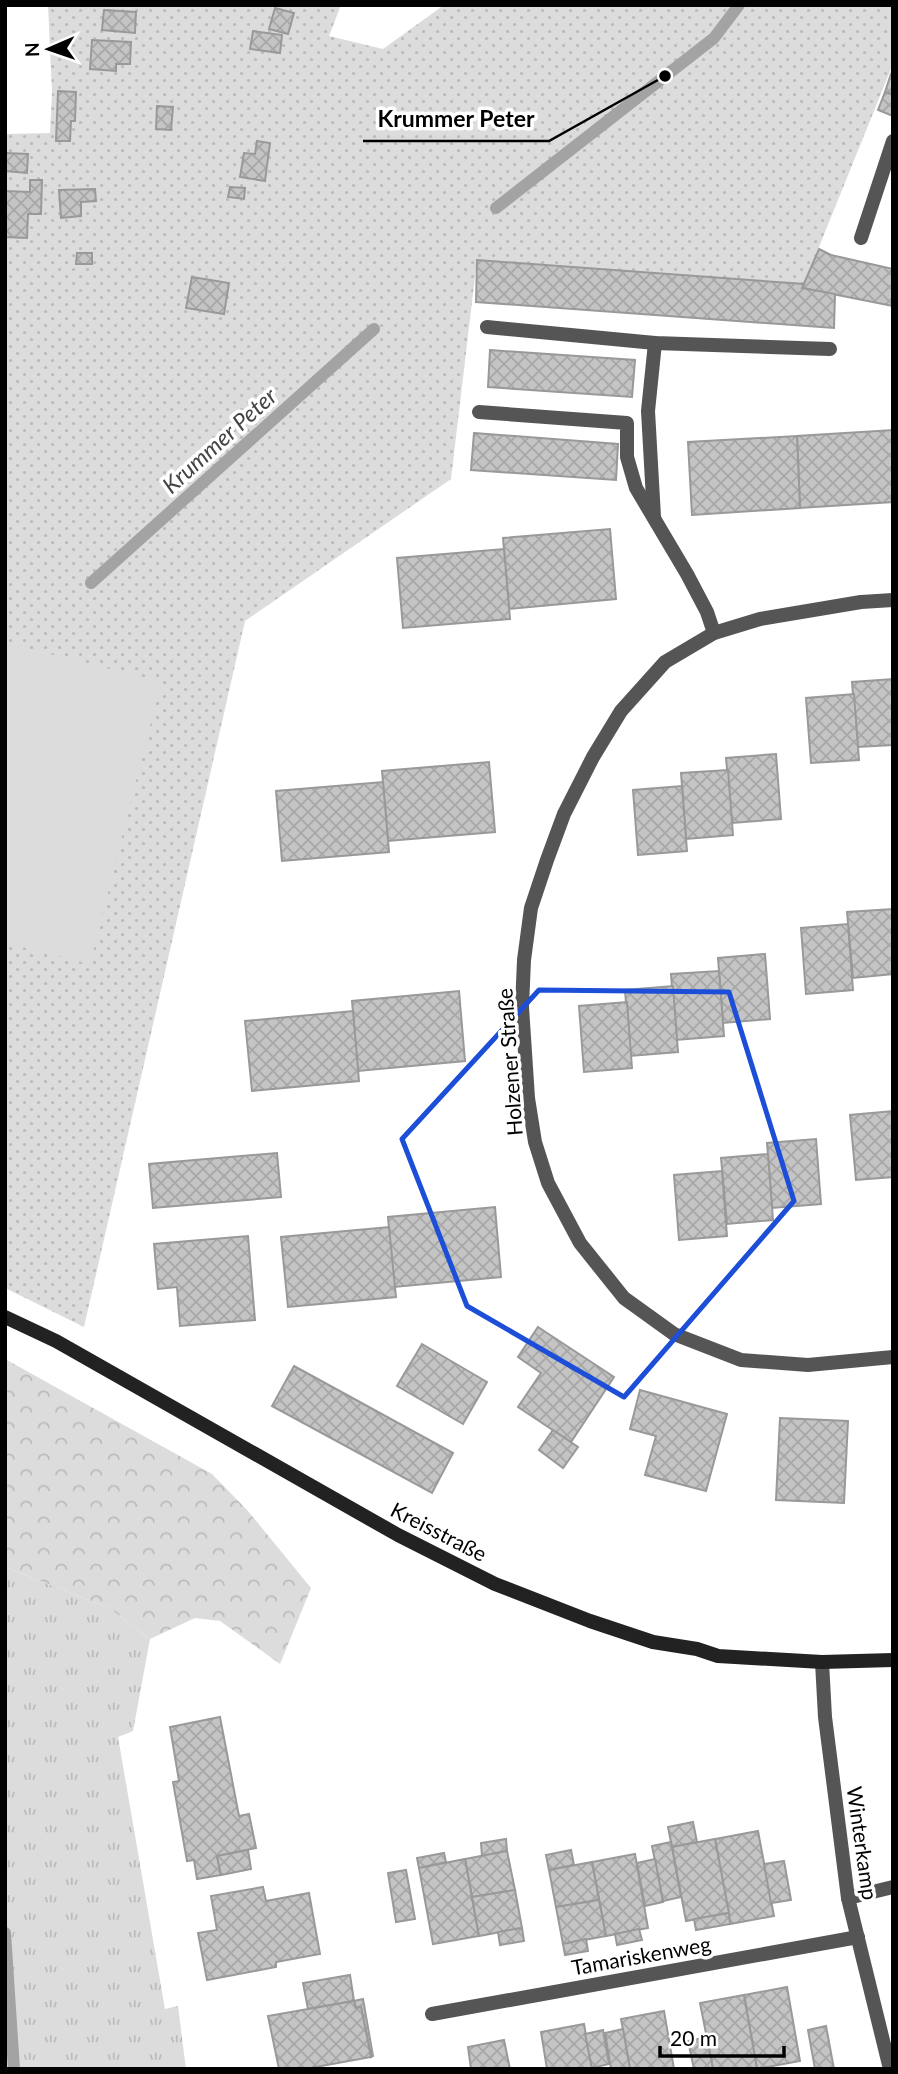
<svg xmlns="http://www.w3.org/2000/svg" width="898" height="2074" viewBox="0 0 898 2074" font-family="Lato,sans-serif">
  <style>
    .grass { fill: url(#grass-tufts) }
    .forest { fill: url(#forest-crowns) }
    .park { fill: url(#park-dots) }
    .pitch { fill: #dcdcdc }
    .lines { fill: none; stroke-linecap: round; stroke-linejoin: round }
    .stream { stroke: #a3a3a3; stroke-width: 12 }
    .building { fill: url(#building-cross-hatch); stroke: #999; stroke-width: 2 }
    .service { stroke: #555; stroke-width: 14 }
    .minor { stroke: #555; stroke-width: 14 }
    .secondary { stroke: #222; stroke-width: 14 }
    .marked { fill: none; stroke: #1d4ed8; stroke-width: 5; stroke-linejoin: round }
    .labels { text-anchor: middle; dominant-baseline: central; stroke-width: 7; stroke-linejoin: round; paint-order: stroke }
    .street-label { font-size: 21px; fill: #000; stroke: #fff }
    .water-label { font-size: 23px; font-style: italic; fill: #444; stroke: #fff }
    .leader { fill: none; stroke: #000; stroke-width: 2.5 }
    .callout-dot { fill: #000; stroke: #fff; stroke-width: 2.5 }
    .callout-label { font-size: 23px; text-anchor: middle; font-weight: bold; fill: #000; stroke: #fff; stroke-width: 7; stroke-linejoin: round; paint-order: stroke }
  </style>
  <defs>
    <pattern id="grass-tufts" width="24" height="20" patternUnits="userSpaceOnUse" patternTransform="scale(1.75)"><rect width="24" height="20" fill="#dcdcdc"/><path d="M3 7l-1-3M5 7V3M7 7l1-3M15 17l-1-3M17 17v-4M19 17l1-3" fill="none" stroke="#bbb"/></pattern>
    <pattern id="forest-crowns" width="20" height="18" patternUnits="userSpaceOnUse" patternTransform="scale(1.75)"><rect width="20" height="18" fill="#dcdcdc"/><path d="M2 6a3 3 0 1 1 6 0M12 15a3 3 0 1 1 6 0" fill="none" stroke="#bbb"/></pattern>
    <pattern id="park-dots" width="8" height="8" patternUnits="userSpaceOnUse" patternTransform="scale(1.75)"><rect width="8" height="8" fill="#dcdcdc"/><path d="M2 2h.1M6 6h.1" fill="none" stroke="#bbb" stroke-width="1.8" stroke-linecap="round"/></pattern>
    <pattern id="building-cross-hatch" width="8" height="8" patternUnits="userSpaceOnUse" patternTransform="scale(1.75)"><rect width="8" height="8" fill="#c4c4c4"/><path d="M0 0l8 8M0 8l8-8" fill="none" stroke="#a7a7a7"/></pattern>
  </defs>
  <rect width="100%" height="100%" fill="#fff"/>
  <polygon class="grass" points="5,1567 109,1608 150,1639 133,1731 118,1737 165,2009 178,2006 186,2069 5,2069"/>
  <polygon class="forest" points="5,1359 212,1474 248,1511 311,1588 280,1664 220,1621 195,1618 150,1639 109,1608 5,1567"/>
  <polygon class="park" points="48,5 341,5 329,36 383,49 444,5 893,5 893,64 804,284 477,260 451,479 245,621 84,1327 5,1288 5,134 50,133 52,92"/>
  <polygon class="pitch" points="5,643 161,682 90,964 5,943"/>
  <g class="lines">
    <g class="stream">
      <polyline points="496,208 714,38 739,5"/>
      <polyline points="91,583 374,329"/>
      <polyline points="5,1933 14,2069"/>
    </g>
  </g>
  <g class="building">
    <polygon points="275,8 294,13 288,34 269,29"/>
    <polygon points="104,10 136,12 135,33 102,30"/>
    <polygon points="253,31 282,35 280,53 250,49"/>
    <polygon points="92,40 131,42 130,64 116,64 116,71 90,69"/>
    <polygon points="891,74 893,75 893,95 885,92"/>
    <polygon points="58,91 76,92 75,121 71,121 70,141 56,141"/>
    <polygon points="885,92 893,95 893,116 878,110"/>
    <polygon points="157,106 173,107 171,130 156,129"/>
    <polygon points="257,141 270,143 265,181 240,177 244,153 255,154"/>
    <polygon points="5,153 28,154 27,173 5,171"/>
    <polygon points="30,180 42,180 41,214 28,214 27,238 5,237 5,191 30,192"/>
    <polygon points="230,187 245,188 244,199 228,197"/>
    <polygon points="95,189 96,201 81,202 81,216 61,218 59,190"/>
    <polygon points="819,249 831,255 893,269 893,306 802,288"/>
    <polygon points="77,253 92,253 92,264 76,264"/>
    <polygon points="477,260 804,284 802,288 835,294 834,328 476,302"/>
    <polygon points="192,277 229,283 224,314 186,308"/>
    <polygon points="490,350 635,360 632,397 488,387"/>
    <polygon points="893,430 893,502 800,508 797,436"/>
    <polygon points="474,433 618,444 616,480 471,470"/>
    <polygon points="797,436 800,508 692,515 688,442"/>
    <polygon points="610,529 616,599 509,609 503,538"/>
    <polygon points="504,549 510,619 403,628 397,558"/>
    <polygon points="893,679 893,745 857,747 852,682"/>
    <polygon points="854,694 859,760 811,763 806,698"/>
    <polygon points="776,754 781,819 732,823 726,758"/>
    <polygon points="489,762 495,832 388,841 382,771"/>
    <polygon points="728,770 733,835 686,839 681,773"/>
    <polygon points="383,782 389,852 282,861 276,791"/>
    <polygon points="682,786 687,851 638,855 633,790"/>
    <polygon points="893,909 893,974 853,978 847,912"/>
    <polygon points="848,924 853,990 806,994 801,928"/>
    <polygon points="765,954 770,1019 723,1023 718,958"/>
    <polygon points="719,971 724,1036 676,1040 671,974"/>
    <polygon points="673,986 678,1052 630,1056 625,990"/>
    <polygon points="459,991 465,1061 358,1071 352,1001"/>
    <polygon points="627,1002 632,1068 584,1072 579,1006"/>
    <polygon points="353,1011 359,1081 252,1091 245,1021"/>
    <polygon points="893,1111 893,1177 856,1180 850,1115"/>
    <polygon points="816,1139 821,1204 772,1208 767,1143"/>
    <polygon points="277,1153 281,1197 153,1208 149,1164"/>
    <polygon points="768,1154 773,1220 727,1224 721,1158"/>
    <polygon points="722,1171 727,1236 679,1240 674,1175"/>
    <polygon points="495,1207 501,1277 394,1287 388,1217"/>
    <polygon points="389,1227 396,1297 288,1307 281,1237"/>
    <polygon points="248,1236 255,1320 180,1326 177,1287 158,1289 154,1244"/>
    <polygon points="538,1327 614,1377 571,1442 518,1407 541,1373 518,1357"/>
    <polygon points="422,1344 487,1382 463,1424 397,1386"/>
    <polygon points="294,1366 453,1453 432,1493 272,1406"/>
    <polygon points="640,1390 727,1414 706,1491 645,1475 656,1436 630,1429"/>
    <polygon points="780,1418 848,1421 844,1503 776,1500"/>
    <polygon points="553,1430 578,1447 563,1468 539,1450"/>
    <polygon points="220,1717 239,1816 249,1814 256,1848 217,1856 221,1875 197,1879 194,1860 187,1861 173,1782 179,1781 170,1727"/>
    <polygon points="693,1822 697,1842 672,1847 668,1827"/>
    <polygon points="758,1831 774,1916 730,1924 715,1839"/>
    <polygon points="506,1839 507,1851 482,1856 481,1843"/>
    <polygon points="715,1839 729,1913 686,1921 672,1847"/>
    <polygon points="671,1842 681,1897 663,1901 652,1846"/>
    <polygon points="248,1850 251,1869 221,1875 217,1856"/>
    <polygon points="571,1850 574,1865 549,1870 546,1855"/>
    <polygon points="507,1851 515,1890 472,1897 465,1859"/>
    <polygon points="444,1853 446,1862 419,1868 417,1858"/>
    <polygon points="635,1854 648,1928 606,1936 592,1862"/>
    <polygon points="465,1859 479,1936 433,1944 419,1868"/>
    <polygon points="655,1859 663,1902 645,1906 637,1863"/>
    <polygon points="784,1861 791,1900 771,1903 764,1864"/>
    <polygon points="592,1862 599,1900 556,1907 549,1870"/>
    <polygon points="406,1870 415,1919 396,1922 388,1873"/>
    <polygon points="263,1887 266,1901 309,1893 320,1954 276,1962 276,1967 207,1980 198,1933 217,1930 211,1896"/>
    <polygon points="515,1890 522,1928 479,1936 472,1897"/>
    <polygon points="599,1900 606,1936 563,1944 556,1907"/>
    <polygon points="729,1913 730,1924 696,1930 694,1919"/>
    <polygon points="522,1928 524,1941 500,1945 498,1932"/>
    <polygon points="639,1929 642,1940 617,1945 615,1934"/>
    <polygon points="586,1939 588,1951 565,1955 563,1944"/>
    <polygon points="350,1975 354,2001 308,2009 303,1983"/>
    <polygon points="787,1987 800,2061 757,2069 744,1995"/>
    <polygon points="744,1995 757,2069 713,2069 700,2003"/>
    <polygon points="363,1999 373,2056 371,2057 361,2007 356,2008 354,2001"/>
    <polygon points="354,2001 356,2008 361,2007 371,2057 305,2069 279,2069 268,2016"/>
    <polygon points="664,2011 674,2069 630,2069 621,2019"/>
    <polygon points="584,2024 592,2069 547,2069 541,2032"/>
    <polygon points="826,2026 834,2069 815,2069 808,2030"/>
    <polygon points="623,2029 630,2069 611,2069 605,2033"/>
    <polygon points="603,2030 609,2064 592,2068 585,2034"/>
    <polygon points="707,2037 713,2069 694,2069 688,2041"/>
    <polygon points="504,2040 510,2069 471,2069 468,2047"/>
  </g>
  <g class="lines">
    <g class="service">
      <polyline points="861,238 893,141"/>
      <polyline points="487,327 655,343 830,349"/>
      <polyline points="479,412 627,423 627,457 636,488 687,574 707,612 714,633"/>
      <polyline points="654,517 648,411 655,343"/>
      <polyline points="848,1898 893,1887"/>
    </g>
    <g class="minor">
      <polyline points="893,600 861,602 760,619 714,633 665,662 621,711 593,757 564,814 547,860 531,908 524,960 522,1007 528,1098 535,1142 548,1183 580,1243 624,1298 674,1334 741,1360 808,1365 893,1357"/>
      <polyline points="822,1662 825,1717 848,1898 890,2069"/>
      <polyline points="432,2014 858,1937"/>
    </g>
    <polyline class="secondary" points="5,1317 56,1341 398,1535 495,1584 590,1621 653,1642 697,1649 718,1656 822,1662 893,1660"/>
  </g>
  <path class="marked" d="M539,990l190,2 65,209 -170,196 -157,-91 -65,-167z"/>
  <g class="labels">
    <g class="street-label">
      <text transform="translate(509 1062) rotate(-94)">Holzener Straße</text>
      <text transform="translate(439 1531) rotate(27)">Kreisstraße</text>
      <text transform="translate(863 1843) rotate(82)">Winterkamp</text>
      <text transform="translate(641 1955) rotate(-10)">Tamariskenweg</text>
    </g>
    <g class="water-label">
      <text transform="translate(219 440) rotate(-42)">Krummer Peter</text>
    </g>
  </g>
  <path class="leader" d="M665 76L549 141H363"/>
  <circle class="callout-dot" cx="665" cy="76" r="7"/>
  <g class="callout-label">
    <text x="456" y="127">Krummer Peter</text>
  </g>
  <rect width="898" height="2074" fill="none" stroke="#000000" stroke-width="14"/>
  <g transform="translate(49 49) rotate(268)" stroke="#ffffff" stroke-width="5" paint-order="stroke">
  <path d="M0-5L12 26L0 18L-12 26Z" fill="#000000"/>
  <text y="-10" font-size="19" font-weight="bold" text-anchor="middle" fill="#000000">N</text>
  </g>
  <path d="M660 2046v10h124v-10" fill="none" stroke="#000000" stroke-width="3.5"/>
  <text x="670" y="2046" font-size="21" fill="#000000" stroke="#ffffff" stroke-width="5" paint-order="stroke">20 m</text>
</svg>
